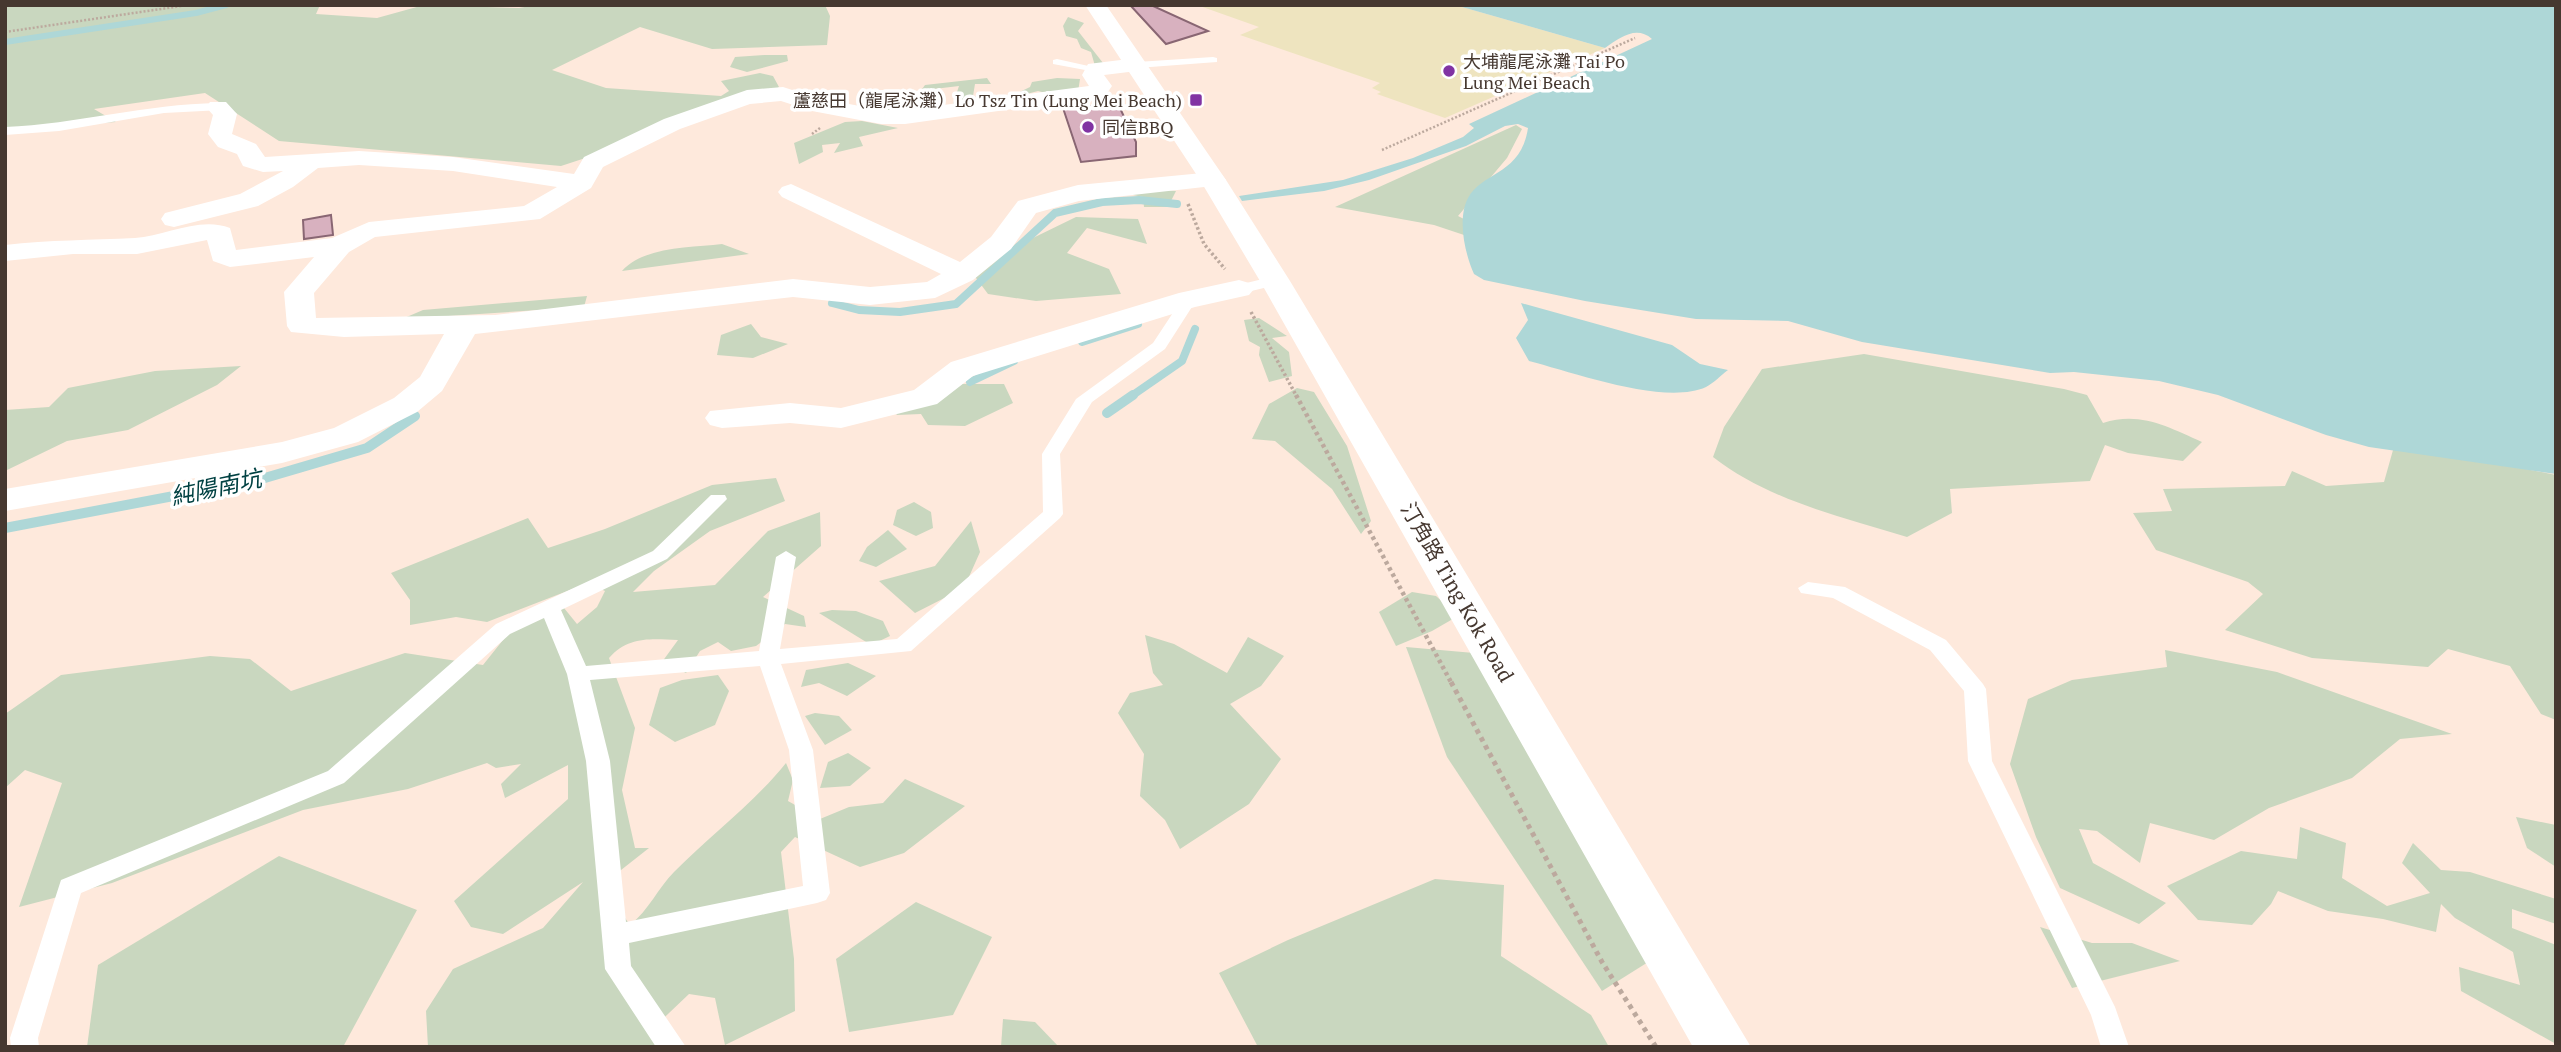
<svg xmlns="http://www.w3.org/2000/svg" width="2561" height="1052" viewBox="0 0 2561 1052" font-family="'PT Serif','Noto Sans TC',serif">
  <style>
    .green { fill: #c9d7bf }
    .sand { fill: #eee4bf }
    .water { fill: #aed7d7 }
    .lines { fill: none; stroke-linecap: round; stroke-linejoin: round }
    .stream-far2 { stroke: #aed7d7; stroke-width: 6 }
    .stream-far1 { stroke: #aed7d7; stroke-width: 8 }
    .stream { stroke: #aed7d7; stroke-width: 10 }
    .building { fill: #d8b1bf; stroke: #896673; stroke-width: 2 }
    .path-far3 { stroke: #bca99e; stroke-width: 2.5; stroke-dasharray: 2 2; stroke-linecap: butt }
    .path-far2 { stroke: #bca99e; stroke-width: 3.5; stroke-dasharray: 2.5 2.5; stroke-linecap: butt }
    .path-far1 { stroke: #bca99e; stroke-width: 4.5; stroke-dasharray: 3.5 3.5; stroke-linecap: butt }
    .path { stroke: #bca99e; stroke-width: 5; stroke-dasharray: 4.5 4.5; stroke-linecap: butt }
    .service { fill: #fff; fill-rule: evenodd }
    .minor { fill: #fff; fill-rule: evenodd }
    .secondary { fill: #fff; fill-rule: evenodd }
    .poi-dot { fill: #8133a3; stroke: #fff; stroke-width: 2.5 }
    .labels { text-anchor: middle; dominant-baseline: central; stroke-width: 7; stroke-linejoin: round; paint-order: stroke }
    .far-poi-label { font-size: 18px; fill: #463830; stroke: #fff; text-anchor: start }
    .street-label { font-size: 21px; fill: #463830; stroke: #fff }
    .water-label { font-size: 23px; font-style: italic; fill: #004142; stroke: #fff }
  </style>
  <rect width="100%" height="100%" fill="#fee9dc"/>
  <g class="green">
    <polygon points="5,5 320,5 316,14 377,18 424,5 519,8 536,5 825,5 830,16 827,45 712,49 640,27 552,70 606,88 721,96 729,91 721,81 760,73 773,76 779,87 765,97 704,119 561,166 279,141 205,93 94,109 116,122 5,130"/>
    <polygon points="1068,17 1084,23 1078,31 1103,63 1095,66 1091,52 1081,48 1077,39 1066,36 1063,26"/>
    <polygon points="764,55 787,55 788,61 747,72 730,67 735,57"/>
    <polygon points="987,78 991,84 975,84 973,96 989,102 952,107 959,86 934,89 930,96 938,107 910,114 879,110 884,101 904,105 906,99 896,94 920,92 925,85"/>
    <polygon points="1057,78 1080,79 1078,92 1058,96 1038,91 1003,100 1030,87 1032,82"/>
    <polygon points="862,121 898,128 859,137 863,146 834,153 840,143 822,145 823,152 799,164 794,143 845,122"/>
    <polygon points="1516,125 1522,129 1507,158 1458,216 1470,222 1464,235 1434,225 1335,207"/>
    <polygon points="1167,190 1176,191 1168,207 1144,207 1143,197 1128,194"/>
    <polygon points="1076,217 1138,219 1147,244 1087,228 1067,253 1109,269 1121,294 1036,301 988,294 973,274 998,255"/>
    <path d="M722,244l27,10 -127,17c22,-25 69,-23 100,-27z"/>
    <polygon points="587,296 584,307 402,319 423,310"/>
    <polygon points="1259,318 1287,336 1272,338 1289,352 1292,376 1269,382 1259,355 1260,347 1249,341 1244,320"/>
    <polygon points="751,324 761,337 788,344 753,358 717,355 721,335"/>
    <path d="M1864,354l200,35 23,6 16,28c37,-12 65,4 99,19l-19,19 -55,-8 -23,-8 -15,36 -140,8 2,24 -45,24c-66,-20 -139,-37 -194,-80l11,-30 38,-58z"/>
    <polygon points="241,366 217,385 128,430 67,441 5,471 5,410 49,407 68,388 155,371"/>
    <polygon points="938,384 1004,384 1013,403 965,426 928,425 921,414 897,415 886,401"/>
    <polygon points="1297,388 1314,392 1347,446 1371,521 1361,534 1332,489 1275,441 1252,439 1269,404"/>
    <polygon points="2395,443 2556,475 2556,720 2541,714 2510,666 2448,649 2428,667 2312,658 2225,630 2263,594 2248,582 2156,550 2133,513 2172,511 2163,489 2285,486 2292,471 2326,486 2384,482"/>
    <path d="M776,478l9,23 -75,30 -56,40 -21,21 82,-7 53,-54 52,-19 1,34 -58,51 41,19 2,11 -21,-3 -29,22 -25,5 -13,-9 -18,9 -14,22 -24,-11 16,-22c-28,-1 -49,-4 -69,18l26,70 -13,62 13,58h14l-47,37 28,40c19,-15 28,-37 44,-53 38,-38 79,-68 112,-109l7,17 -5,21 32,18 29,-12 34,-4 22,-24 60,27 -61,47 -44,14 -65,-30 -14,15 13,107 1,52 -70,34 -10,-47 -26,-4 -41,39 14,14h-234l-2,-36 27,-42 90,-41 40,-46 -80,52 -32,-7 -17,-26 114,-102v-34l-63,33 -4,-14 20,-20 -25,4 -9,-5 -79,26 -105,21 -191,73 -93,24 43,-124 -37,-13 -20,18v-74l56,-39 149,-19 40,3 41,32 114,-38 78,12 28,-35 53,-22 13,16 20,-17 8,-16 -17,-8 -101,39 -31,-5 -46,8v-25l-19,-27 137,-55 20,30 57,-19 107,-44z"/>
    <polygon points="914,502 931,512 933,528 916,536 893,525 897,510"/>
    <polygon points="971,521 980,552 964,588 915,613 879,581 935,566"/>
    <polygon points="888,530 907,549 876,567 859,561 867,547"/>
    <polygon points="1412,592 1436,596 1458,616 1432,631 1396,646 1379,612"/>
    <polygon points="832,610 856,611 883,621 890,636 871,645 819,613"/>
    <polygon points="1145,635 1174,644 1227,673 1248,637 1284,656 1261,686 1230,704 1281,759 1249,804 1180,849 1165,820 1140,796 1144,754 1118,713 1130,693 1163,685 1153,673"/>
    <polygon points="1406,647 1474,653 1653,959 1602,991 1447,757"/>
    <polygon points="2165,650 2277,672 2452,734 2400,739 2352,778 2269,808 2214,840 2150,823 2140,863 2097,831 2079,829 2093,863 2166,903 2139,924 2060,888 2036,837 2010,764 2028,699 2072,680 2167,667"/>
    <polygon points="848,663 876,676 847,696 819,683 801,687 806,670"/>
    <polygon points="718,675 729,691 715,725 675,742 649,725 660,688 682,680"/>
    <polygon points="815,713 839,716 852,730 825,745 805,716"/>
    <polygon points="848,753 871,768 850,786 820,788 828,762"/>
    <polygon points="2516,817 2556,825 2556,867 2527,848"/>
    <polygon points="2300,827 2346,843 2342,878 2387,906 2430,893 2402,863 2413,843 2441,870 2470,872 2556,899 2556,924 2512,909 2512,928 2556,945 2556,1044 2461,991 2459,967 2520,985 2513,952 2455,918 2441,904 2436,932 2383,919 2328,911 2278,891 2271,904 2252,925 2198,920 2167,886 2241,851 2297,859"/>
    <polygon points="279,856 417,910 343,1047 87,1047 98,965"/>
    <polygon points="1435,879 1504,885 1501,956 1591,1015 1609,1047 1258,1047 1219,973 1288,940"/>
    <polygon points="916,902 992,937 953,1015 849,1032 836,959"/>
    <polygon points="2040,927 2092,943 2132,943 2180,961 2072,988"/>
    <polygon points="1003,1019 1035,1022 1059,1047 1001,1047"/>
  </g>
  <polygon class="sand" points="1197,5 1455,5 1605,48 1445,118 1377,94 1381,92 1372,88 1380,83 1240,35 1259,27"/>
  <g class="water">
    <path d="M1455,5h1101v469l-187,-27 -43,-12 -108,-40 -59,-14 -85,-9 -24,1 -188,-31 -74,-21 -92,-2 -111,-18 -101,-21 -10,-6c-9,-20 -17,-55 -6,-76 15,-27 53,-23 60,-70l-10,-4 -13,2 -39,20 -97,34 -45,11 -82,10 -3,-5 104,-16 70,-22 50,-21 11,-9 -5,-4 183,-85c-16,-14 -32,-1 -47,9z"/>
    <path d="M1521,303l151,42 28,19 28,6c-7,5 -14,13 -22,17 -41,19 -134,-15 -177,-26l-13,-23 12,-18z"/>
  </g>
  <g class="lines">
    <polyline class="stream-far2" points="5,42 196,13 226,5"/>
    <g class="stream-far1">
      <polyline points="832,303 859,310 900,312 956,304 1055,213 1102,202 1139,200 1177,204"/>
      <polyline points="1082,342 1138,324"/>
      <polyline points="970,382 1014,361"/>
      <polyline points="1130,397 1182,361 1195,329"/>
    </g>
    <g class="stream">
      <polyline points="1107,413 1133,395"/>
      <polyline points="5,528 258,480 367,448 415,416"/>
    </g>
  </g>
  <g class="building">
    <polygon points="1130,5 1151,5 1208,31 1166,44"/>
    <polygon points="1118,104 1136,142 1136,156 1081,162 1063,108"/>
    <polygon points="331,215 333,235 304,239 303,220"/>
  </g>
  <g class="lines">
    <g class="path-far3">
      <polyline points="5,32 188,5"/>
      <polyline points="812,134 820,128"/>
      <polyline points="1382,150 1635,38"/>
    </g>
    <g class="path-far2">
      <polyline points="1188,204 1204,244 1225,269"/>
      <polyline points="1251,312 1297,397"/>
    </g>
    <polyline class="path-far1" points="1296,395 1452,684"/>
    <polyline class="path" points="1451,682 1602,962 1656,1047"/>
    <g class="service">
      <polygon points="1213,57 1217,58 1217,62 1137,68 1131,65 1137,62"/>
      <polygon points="1057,59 1102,69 1096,72 1053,64 1053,60"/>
      <path d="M218,103l4,1v6l-58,3 -105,18 -54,4v-8c72,-3 141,-23 213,-24z"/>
      <polygon points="1275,276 1283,281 1280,284 1239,294 1231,289 1234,286"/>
      <path d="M1189,294l8,5 -32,50 -73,53 -32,52 3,60 -3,4 -149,133 -130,13 32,86 17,143 -4,7 -9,3 -188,40 2,23 55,81h-30l-51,-78 -19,-208 -19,-87 -23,-56 -34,16 -166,149 -263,110 -43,145 1,9h-28l-1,-9 51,-158 267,-109 168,-147 157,-73 58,-56h14l2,4 -60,60 -106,51 25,56 173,-15 17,-94 10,-6 10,6 -16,92 117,-10 146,-127 -1,-58 34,-55 77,-56 31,-47zM760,666l29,84 14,136 -177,36 -16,-161 -20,-81z"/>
      <polygon points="1808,582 1845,587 1946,640 1983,684 1986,689 1992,761 2115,1007 2129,1047 2101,1047 2091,1015 1968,761 1964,691 1930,650 1833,598 1801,593 1798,588"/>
    </g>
    <g class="minor">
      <path d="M1137,58l11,7 -3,5 -41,5 8,11 -7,10 -200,28h-24l-69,-13 -31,-10 -31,3 -70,25 -77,38 -12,21 -51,31 -165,18 -26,15 -35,41 2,25 179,-3 298,-36 77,8 57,-5 14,-8 -159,-77 -4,-5 4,-5 9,-3 169,78 31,-25 27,-36 60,-16 135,-13 9,3 4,5 -4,5 -143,16 -43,12 -25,36 -38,31 -38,18 -65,7 -77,-8 -318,37 -33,57 -25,21 -59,30 -76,21 -277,48v-22l277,-47 52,-14 60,-30 26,-21 24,-43 -100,3 -53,-5 -4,-6 -3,-34 30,-35 -84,10 -17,-6 -6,-21 -70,14h-64l-68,7v-16c45,-5 86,-5 130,-7 30,-2 65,-22 95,-10l6,22 96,-12 37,-16 155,-16 33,-19 -104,-16 -94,-6 -41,3 -25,19 -35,19 -84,21 -9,-2 -4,-6 4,-6 75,-19 43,-23 -20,1 -20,-6 -6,-12 -19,-7 -10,-13 5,-19 -7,-8 4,-5h16l11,12 -5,20 24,10 9,13 94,-6 94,6 121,17 10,-17 80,-38 83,-29 36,-3 34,11 64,12h24l184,-24 -7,-11 6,-11z"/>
      <polygon points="1239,280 1249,283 1254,289 1249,295 1195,307 973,376 937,404 841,428 790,423 722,428 710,425 705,418 710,411 790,403 841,408 914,390 951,362 1179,293"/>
    </g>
    <polygon class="secondary" points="1085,5 1106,5 1226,180 1290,281 1751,1047 1693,1047 1260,281 1200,180"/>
  </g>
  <g class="poi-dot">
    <circle cx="1449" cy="71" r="7"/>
    <rect x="1189" y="93" width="14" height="14" rx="3.5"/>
    <circle cx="1088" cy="127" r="7"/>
  </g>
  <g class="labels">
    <g class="far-poi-label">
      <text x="1463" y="61">大埔龍尾泳灘 Tai Po<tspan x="1463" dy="21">Lung Mei Beach</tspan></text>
      <text x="1182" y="100" text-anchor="end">蘆慈田（龍尾泳灘）Lo Tsz Tin (Lung Mei Beach)</text>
      <text x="1102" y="127">同信BBQ</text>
    </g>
    <g class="street-label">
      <text transform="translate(1458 592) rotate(60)">汀角路 Ting Kok Road</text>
    </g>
    <g class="water-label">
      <text transform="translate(216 487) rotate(-12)">純陽南坑</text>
    </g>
  </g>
  <rect width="2561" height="1052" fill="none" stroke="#463830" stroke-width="14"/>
</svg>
